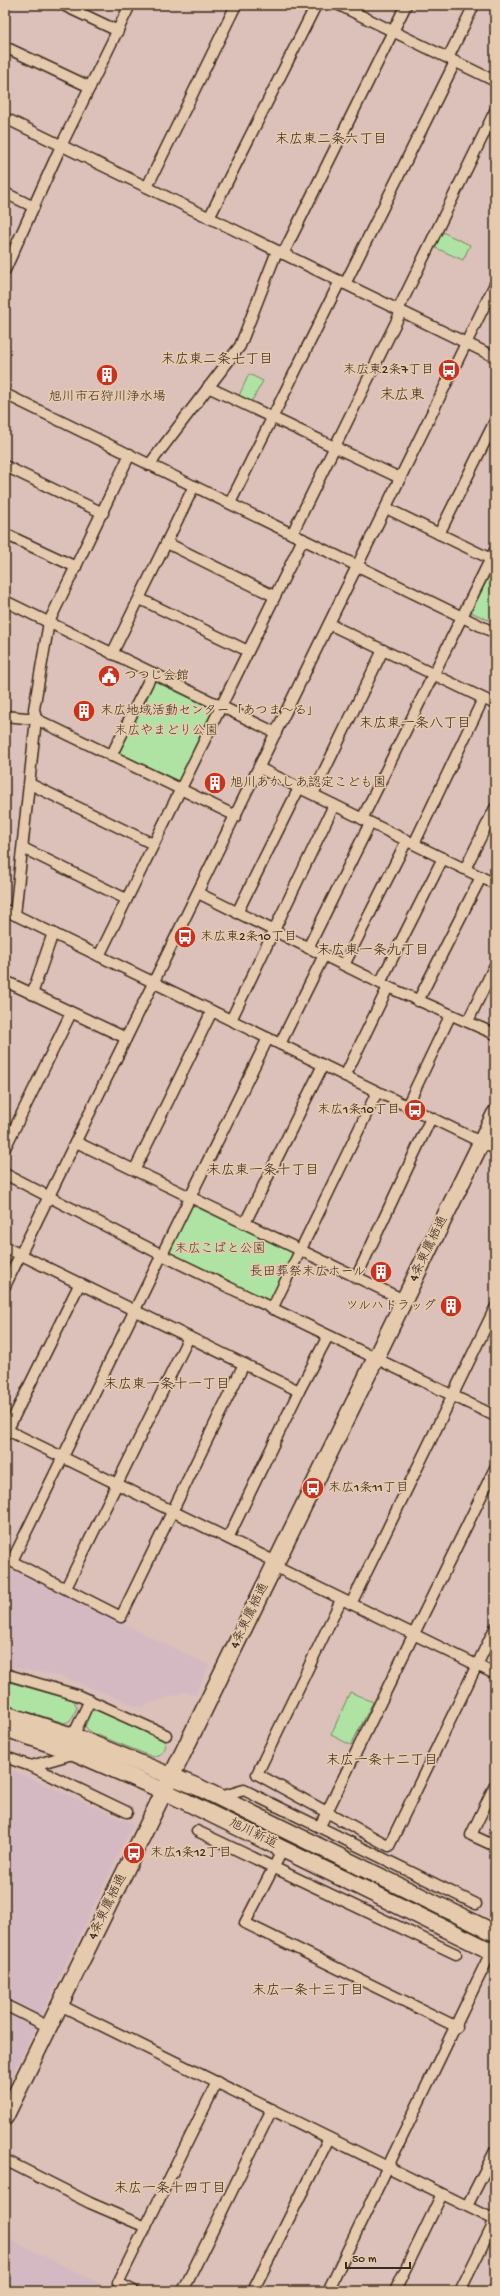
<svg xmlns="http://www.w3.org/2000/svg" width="500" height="2296" viewBox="0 0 500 2296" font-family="'Gochi Hand','Klee One',sans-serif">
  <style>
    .built { fill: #d4b9c3 }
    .green { fill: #afe3a4; stroke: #758661 }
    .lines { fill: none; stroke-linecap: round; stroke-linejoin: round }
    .minor-casing { stroke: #3b2a1e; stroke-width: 13 }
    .trunk-casing { stroke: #3b2a1e; stroke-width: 19 }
    .minor { stroke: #e6caad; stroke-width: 10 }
    .trunk { stroke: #e6caad; stroke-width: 16 }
    .labels { text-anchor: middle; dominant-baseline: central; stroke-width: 3.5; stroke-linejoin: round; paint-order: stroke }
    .poi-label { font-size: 13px; fill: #3b2a1e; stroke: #e6caad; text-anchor: start }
    .park-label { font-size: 13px; fill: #473c2b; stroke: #e6caad }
    .street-label { font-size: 13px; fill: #3b2a1e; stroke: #e6caad }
    .neighbourhood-label { font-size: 14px; fill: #3b2a1e; stroke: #e6caad }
    .quarter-label { font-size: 15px; fill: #3b2a1e; stroke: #e6caad }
  </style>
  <rect width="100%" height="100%" fill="#dcc0ba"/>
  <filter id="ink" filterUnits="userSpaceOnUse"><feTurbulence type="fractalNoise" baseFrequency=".025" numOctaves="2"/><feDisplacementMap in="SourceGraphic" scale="8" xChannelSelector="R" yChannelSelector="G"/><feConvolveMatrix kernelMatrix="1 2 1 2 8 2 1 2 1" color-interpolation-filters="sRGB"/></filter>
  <g filter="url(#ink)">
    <g class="built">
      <polygon points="5,1567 209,1665 195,1695 184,1692 140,1707 61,1676 5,1666"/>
      <polygon points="5,1767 133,1824 5,2091"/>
      <polygon points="5,2237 115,2291 5,2291"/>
    </g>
    <g class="green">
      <polygon points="438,230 470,245 463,260 429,245"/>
      <polygon points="249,374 263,381 249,406 237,400"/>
      <polygon points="493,568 495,569 495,623 471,612"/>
      <polygon points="154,681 213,709 179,781 119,753"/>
      <polygon points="192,1205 295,1254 271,1303 168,1254"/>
      <path d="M5,1681l68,19 4,7c-3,7 -5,14 -12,16l-60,-18z"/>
      <polygon points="350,1692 373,1702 351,1745 331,1735"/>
      <polygon points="98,1710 163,1740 166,1746 162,1753 153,1757 90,1732 85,1726 91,1711"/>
    </g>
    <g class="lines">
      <g class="minor-casing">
        <g id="minor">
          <polyline points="63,5 118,31"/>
          <polyline points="339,5 495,81"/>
          <polyline points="5,47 90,87"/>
          <polyline points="448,58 474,5"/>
          <polyline points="5,118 495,357"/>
          <polyline points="147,187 236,5"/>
          <polyline points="5,193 34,207"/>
          <polyline points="209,218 316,5"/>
          <polyline points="283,254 406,5"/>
          <polyline points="5,270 61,146 130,5"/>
          <polyline points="345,284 455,62"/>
          <polyline points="398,310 495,111"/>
          <polyline points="208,387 400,478"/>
          <polyline points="5,394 495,633"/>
          <polyline points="149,465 240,346 277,251"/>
          <polyline points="5,466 103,513"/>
          <polyline points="230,503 340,281"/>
          <polyline points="386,508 495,561"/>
          <polyline points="5,534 76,567"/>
          <polyline points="292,534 401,312"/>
          <polyline points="439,534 495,421"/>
          <polyline points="167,543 274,596"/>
          <polyline points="140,599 248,651"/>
          <polyline points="5,601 276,733"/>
          <polyline points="329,624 495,704"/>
          <polyline points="112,654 194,486"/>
          <polyline points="5,716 36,719 236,816"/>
          <polyline points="111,756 152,674"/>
          <polyline points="259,768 495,884"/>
          <polyline points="30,784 153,844"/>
          <polyline points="313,794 383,650"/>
          <polyline points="362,819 495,550"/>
          <polyline points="414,844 483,699"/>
          <polyline points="23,848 126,899"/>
          <polyline points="465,869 495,808"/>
          <polyline points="198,893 388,987 495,1034"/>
          <polyline points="5,910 495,1149"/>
          <polyline points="237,913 299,788"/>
          <polyline points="15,915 36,719 34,709 49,622 130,454"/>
          <polyline points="308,948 370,823"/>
          <polyline points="99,956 303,539"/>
          <polyline points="344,965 407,840"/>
          <polyline points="5,981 126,1038"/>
          <polyline points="380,983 443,858"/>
          <polyline points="32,994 53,933"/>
          <polyline points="418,1001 481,877"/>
          <polyline points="231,1020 334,805"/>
          <polyline points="468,1021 495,965"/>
          <polyline points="280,1044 324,955"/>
          <polyline points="345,1076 388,987"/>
          <polyline points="407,1106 450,1016"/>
          <polyline points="76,1142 404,1300"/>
          <polyline points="5,1148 71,1013"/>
          <polyline points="135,1169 212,1011"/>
          <polyline points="5,1174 162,1255 495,1416"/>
          <polyline points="245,1223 323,1065"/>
          <polyline points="5,1247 299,1391"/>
          <polyline points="356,1278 431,1118"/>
          <polyline points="5,1286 495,284"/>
          <polyline points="272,1309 377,1092"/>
          <polyline points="5,1429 276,1562"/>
          <polyline points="5,1435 80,1283"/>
          <polyline points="228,1538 299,1391 328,1336"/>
          <polyline points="5,1558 121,1617 244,1364"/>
          <polyline points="12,1561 268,1038"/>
          <polyline points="274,1566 495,1674"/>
          <polyline points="66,1588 189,1337"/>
          <polyline points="341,1600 257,1774 389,1846 495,1628"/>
          <polyline points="351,1604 495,1308"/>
          <polyline points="5,1674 77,1695 166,1735"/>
          <polyline points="73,1736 90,1700"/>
          <polyline points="5,1757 31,1766 127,1812"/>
          <polyline points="31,1766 76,1753"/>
          <polyline points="495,1785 471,1835 495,1846"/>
          <polyline points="220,1797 244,1790 476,1904"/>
          <polyline points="320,1826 495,1468"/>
          <polyline points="197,1831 456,1954"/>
          <polyline points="283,1849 245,1923 457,2027"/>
          <polyline points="5,2005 49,2027"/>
          <polyline points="60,2005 495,2220"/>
          <polyline points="5,2160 90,2203 146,2227"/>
          <polyline points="467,2206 495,2151"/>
          <polyline points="134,2291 118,2283 217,2082"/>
          <polyline points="183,2291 272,2109"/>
          <polyline points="253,2291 329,2138"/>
          <polyline points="328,2291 493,1948"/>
          <polyline points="395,2291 442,2194"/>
          <polyline points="460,2291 495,2220"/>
        </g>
      </g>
      <g class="trunk-casing">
        <g id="trunk">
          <polyline points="5,1714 73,1736 200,1788 495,1933"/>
          <polyline points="5,1728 76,1753 164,1791 495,1953"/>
          <polyline points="5,2117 495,1114"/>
        </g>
      </g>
      <use href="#minor" class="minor"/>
      <use href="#trunk" class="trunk"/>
    </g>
  </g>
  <defs>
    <g id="bus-disc" transform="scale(1.15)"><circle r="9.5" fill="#c8321e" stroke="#e6caad"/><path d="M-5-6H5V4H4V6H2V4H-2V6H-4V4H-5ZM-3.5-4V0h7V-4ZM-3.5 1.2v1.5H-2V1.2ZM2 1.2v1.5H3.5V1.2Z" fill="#fff"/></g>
    <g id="building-disc" transform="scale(1.15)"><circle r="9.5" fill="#c8321e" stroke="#e6caad"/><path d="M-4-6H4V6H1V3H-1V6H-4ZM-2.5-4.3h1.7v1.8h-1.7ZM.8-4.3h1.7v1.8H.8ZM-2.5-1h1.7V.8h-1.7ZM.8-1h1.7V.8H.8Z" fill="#fff"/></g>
    <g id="civic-disc" transform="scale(1.15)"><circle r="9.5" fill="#c8321e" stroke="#e6caad"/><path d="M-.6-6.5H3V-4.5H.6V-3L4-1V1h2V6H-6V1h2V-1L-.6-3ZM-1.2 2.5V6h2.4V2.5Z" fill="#fff"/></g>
  </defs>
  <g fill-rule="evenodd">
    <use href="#bus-disc" x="449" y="370"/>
    <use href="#building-disc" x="107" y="375"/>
    <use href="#civic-disc" x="109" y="676"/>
    <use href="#building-disc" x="84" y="711"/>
    <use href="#building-disc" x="215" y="783"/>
    <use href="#bus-disc" x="185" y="937"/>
    <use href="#bus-disc" x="415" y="1110"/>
    <use href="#building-disc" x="381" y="1272"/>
    <use href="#building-disc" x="451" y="1306"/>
    <use href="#bus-disc" x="313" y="1488"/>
    <use href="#bus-disc" x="134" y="1853"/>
  </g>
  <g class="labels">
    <g class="poi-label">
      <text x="434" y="370" text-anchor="end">末広東2条7丁目</text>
      <text x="107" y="397" text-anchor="middle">旭川市石狩川浄水場</text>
      <text x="124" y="676">つつじ会館</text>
      <text x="100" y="711">末広地域活動センター「あつま～る」</text>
      <text x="230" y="783">旭川あかしあ認定こども園</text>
      <text x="200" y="937">末広東2条10丁目</text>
      <text x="400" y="1110" text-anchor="end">末広1条10丁目</text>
      <text x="366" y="1272" text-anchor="end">長田葬祭末広ホール</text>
      <text x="436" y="1306" text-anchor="end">ツルハドラッグ</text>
      <text x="328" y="1488">末広1条11丁目</text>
      <text x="150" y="1853">末広1条12丁目</text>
    </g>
    <g class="park-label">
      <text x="166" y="731">末広やまどり公園</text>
      <text x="220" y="1249">末広こばと公園</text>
    </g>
    <g class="street-label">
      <text transform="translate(429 1249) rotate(-64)">4条東鷹栖通</text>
      <text transform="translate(250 1616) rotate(-64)">4条東鷹栖通</text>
      <text transform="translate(253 1834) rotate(26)">旭川新道</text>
      <text transform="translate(108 1907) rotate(-64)">4条東鷹栖通</text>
    </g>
    <g class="neighbourhood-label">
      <text x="331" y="140">末広東二条六丁目</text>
      <text x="217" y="360">末広東二条七丁目</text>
      <text x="415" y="724">末広東一条八丁目</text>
      <text x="373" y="951">末広東一条九丁目</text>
      <text x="263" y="1171">末広東一条十丁目</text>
      <text x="167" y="1385">末広東一条十一丁目</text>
      <text x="382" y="1761">末広一条十二丁目</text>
      <text x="308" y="1991">末広一条十三丁目</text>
      <text x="170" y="2189">末広一条十四丁目</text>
    </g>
    <g class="quarter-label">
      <text x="402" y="396">末広東</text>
    </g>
  </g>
  <rect width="500" height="2296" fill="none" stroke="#e6caad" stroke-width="20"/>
  <rect x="10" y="10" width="480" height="2276" fill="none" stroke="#3b2a1e" stroke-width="1.5" filter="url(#ink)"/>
  <path d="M346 2262v6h64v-6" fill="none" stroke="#3b2a1e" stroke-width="2"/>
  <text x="352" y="2262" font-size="12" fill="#3b2a1e" stroke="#e6caad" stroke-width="3" paint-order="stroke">50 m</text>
</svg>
